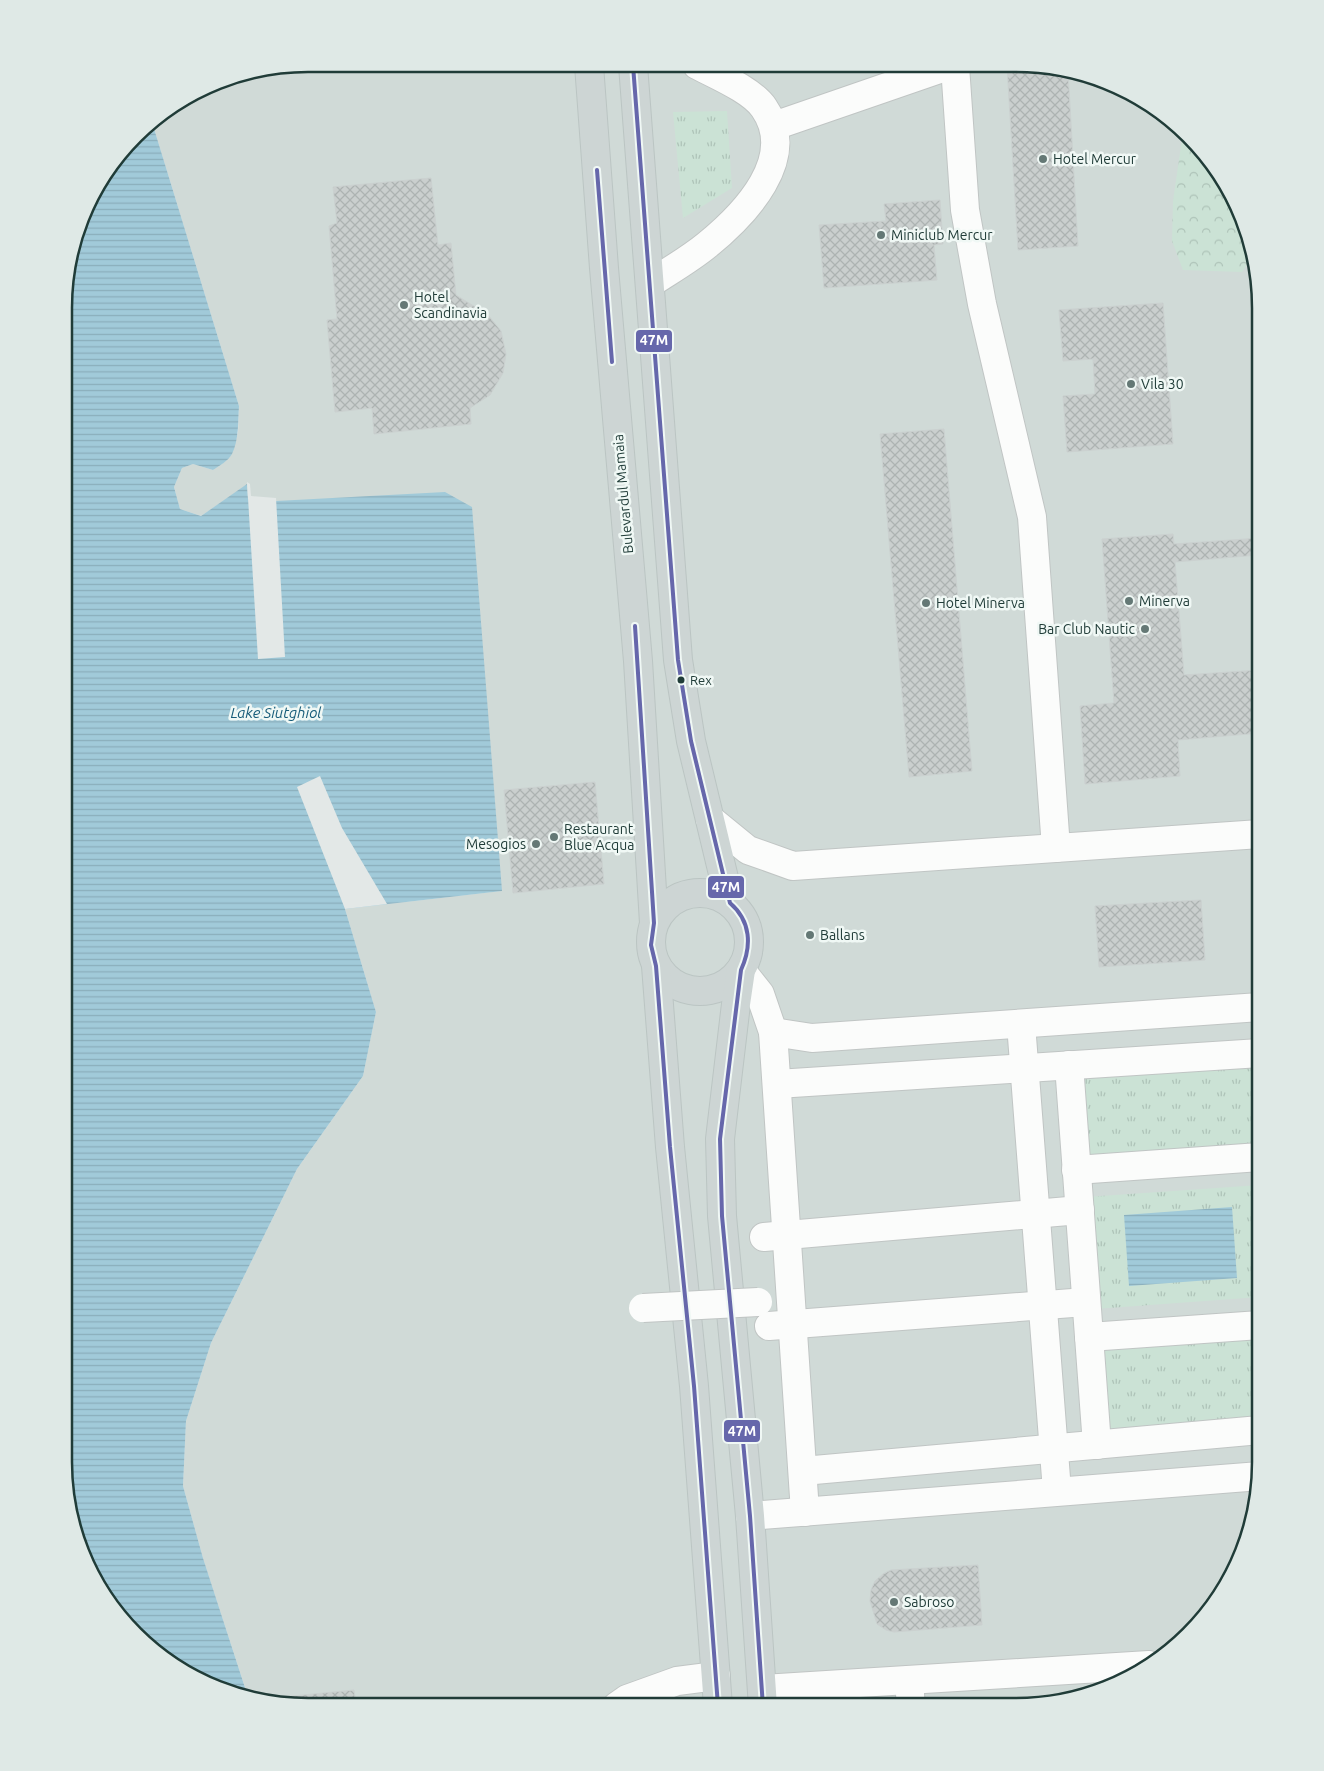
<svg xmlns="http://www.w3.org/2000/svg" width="1324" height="1771" viewBox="0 0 1324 1771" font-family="Ubuntu,sans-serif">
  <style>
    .built { fill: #d0dad7 }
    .grass { fill: url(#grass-tufts) }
    .park { fill: url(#park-crowns) }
    .water { fill: url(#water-rules) }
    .pier { fill: #e3e8e7 }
    .building { fill: url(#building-cross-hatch); stroke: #cbd1d0 }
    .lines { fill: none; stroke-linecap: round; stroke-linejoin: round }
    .minor-casing { stroke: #c0c5c4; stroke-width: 30 }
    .major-casing { stroke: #bbc5c3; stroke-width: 30 }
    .minor { stroke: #fbfcfb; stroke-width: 28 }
    .major { stroke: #cdd5d4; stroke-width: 28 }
    .minor-bridge-casing { stroke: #c0c5c4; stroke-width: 30; stroke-linecap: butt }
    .minor-bridge { stroke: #fbfcfb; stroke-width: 28 }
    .bus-1-casing { stroke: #f0f8f5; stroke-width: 8 }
    .bus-1 { stroke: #6667ab; stroke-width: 4 }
    .poi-dot { fill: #647875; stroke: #f0f8f5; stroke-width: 2 }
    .bus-dot { fill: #203c38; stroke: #f0f8f5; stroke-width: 2 }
    .labels { text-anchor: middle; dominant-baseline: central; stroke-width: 5; stroke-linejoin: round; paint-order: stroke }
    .bus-label { font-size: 13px; fill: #203c38; stroke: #f0f8f5; text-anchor: start }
    .poi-label { font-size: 14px; fill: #203c38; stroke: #f0f8f5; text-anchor: start }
    .street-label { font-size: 14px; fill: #203c38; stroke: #f0f8f5 }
    .water-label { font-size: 15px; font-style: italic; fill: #185d7a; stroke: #f0f8f5 }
    .rim { fill: none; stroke: #203c38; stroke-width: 2.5 }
    .line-badge { stroke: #f0f8f5; stroke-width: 2 }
    .badge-label { font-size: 14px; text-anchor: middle; font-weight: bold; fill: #fff }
  </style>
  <defs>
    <pattern id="grass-tufts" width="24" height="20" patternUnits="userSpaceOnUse" patternTransform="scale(1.25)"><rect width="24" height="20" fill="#cbe2d5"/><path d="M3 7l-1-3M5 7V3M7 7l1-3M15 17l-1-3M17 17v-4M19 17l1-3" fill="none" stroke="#aec3b8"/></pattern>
    <pattern id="park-crowns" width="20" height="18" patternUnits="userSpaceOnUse" patternTransform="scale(1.25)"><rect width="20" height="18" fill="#cbe2d5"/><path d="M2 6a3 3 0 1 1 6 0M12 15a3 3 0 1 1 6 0" fill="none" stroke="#aec3b8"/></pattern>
    <pattern id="water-rules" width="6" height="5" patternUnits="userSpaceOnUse" patternTransform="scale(1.25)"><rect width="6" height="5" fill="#a1cad9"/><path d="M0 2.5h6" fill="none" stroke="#8aaebb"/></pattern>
    <pattern id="building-cross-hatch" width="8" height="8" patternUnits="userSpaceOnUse" patternTransform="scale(1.25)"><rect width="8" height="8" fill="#cacfce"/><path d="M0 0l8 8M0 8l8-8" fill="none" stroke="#adb3b2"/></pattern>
  </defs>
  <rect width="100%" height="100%" fill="#e3e8e7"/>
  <polygon class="built" points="308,64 1048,66 1109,82 1152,105 1200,147 1235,200 1252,245 1260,308 1260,1479 1247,1542 1219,1598 1177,1646 1124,1682 1079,1699 1016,1707 277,1705 248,1697 203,1558 183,1486 186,1421 211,1343 297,1169 363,1076 376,1012 345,909 501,891 276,501 248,499 247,485 201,516 180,509 174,487 182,468 193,464 213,470 222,464 231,455 238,433 239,406 152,122 229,77"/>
  <g class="grass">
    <polygon points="727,111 732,188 683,218 673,112"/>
    <polygon points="1260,1067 1260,1151 1081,1164 1076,1079"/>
    <polygon points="1260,1185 1260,1297 1095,1309 1086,1197"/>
    <polygon points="1260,1333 1260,1417 1102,1429 1097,1344"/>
  </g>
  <path class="park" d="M1183,132c6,5 13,10 17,16 22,27 49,73 53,108l-11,16 -59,-2 -11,-29 1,-40z"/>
  <g class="water">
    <path d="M152,122l87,284c-1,15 0,34 -7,48 -4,7 -13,12 -19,16l-20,-6 -11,4 -8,19 6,22 21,7 46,-32 1,15 28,2 169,-9 27,15 30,384 -157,18 31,103 -13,64 -66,93 -86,174 -25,78 -3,65 20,72 45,139 -33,-8 -43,-23 -48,-42 -35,-53 -17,-45 -8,-63 2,-1187 30,-90 51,-62z"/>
    <polygon points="1232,1207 1237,1278 1129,1286 1124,1215"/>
  </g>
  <g class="pier">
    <polygon points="247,482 250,484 251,496 276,498 285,657 258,659"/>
    <polygon points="320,776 342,828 387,904 345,909 297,787"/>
  </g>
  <g class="building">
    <polygon points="1007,66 1048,66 1068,71 1078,246 1018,250"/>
    <polygon points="431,178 438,245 451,243 456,295 488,315 501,331 506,354 503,373 490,395 470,408 471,424 374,434 372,408 335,412 327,320 337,319 329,226 337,223 333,187"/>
    <polygon points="940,200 943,244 934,245 937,280 824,288 819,225 886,221 884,204"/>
    <polygon points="1163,303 1173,444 1067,452 1063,396 1095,394 1093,359 1063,361 1059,310"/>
    <polygon points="944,429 972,771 909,777 880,434"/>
    <polygon points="1173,534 1174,544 1260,538 1260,587 1258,555 1175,562 1184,675 1260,670 1260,733 1178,740 1180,776 1085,784 1080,706 1114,703 1102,539"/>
    <polygon points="595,782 604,884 513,893 504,790"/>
    <polygon points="1201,900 1205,960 1099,967 1095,906"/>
    <polygon points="978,1565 982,1625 894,1632 886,1630 877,1624 870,1601 871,1590 875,1581 883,1574 891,1570"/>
    <polygon points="354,1690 356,1705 283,1705 283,1697"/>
  </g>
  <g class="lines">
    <g class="minor-casing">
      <g id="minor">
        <polyline points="955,66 965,210 982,304 1032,517 1056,848"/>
        <polyline points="774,126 948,66"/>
        <path d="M651,283c18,-12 39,-24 56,-38 38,-31 92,-87 57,-137 -12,-18 -48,-33 -67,-43"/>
        <polyline points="710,819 748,850 793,866 1260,834"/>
        <polyline points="741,970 760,994 773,1032 805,1512"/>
        <polyline points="1021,1024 1057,1491"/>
        <polyline points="773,1032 812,1038 1260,1007"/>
        <polyline points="1069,1065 1097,1445"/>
        <polyline points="777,1084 1260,1053"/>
        <polyline points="1076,1170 1260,1157"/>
        <polyline points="764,1237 1080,1210"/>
        <polyline points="769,1326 1086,1302"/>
        <polyline points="1089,1337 1260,1325"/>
        <polyline points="803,1471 1260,1430"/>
        <polyline points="750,1516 1260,1476"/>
        <polyline points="909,1680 911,1707"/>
        <polyline points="762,1689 1149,1665"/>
        <polyline points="617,1706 627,1699 677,1681 716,1676"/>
      </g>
    </g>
    <g class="major-casing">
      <g id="major">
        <polyline points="589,65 604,268 638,661 654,923"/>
        <polyline points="633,65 678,660 691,741 730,903"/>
        <circle cx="700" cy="942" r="49"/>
        <polyline points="656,966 670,1147 694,1386 718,1706"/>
        <polyline points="741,970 736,1004 720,1139 722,1216 750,1516 763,1707"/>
      </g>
    </g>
    <use href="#minor" class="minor"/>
    <use href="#major" class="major"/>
    <g class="minor-bridge-casing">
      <polyline id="minor-bridge" points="643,1308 758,1302"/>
    </g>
    <use href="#minor-bridge" class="minor-bridge"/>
    <g class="bus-1-casing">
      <g id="bus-1">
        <path d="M633,65l45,595 13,81 39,162c21,18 22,43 11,67l-21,169 2,77 28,300 13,191"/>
        <polyline points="597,170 612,362"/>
        <polyline points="635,626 654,923 651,945 656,966 670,1147 694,1386 718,1706"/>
      </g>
    </g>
    <use href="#bus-1" class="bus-1"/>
  </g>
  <g class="poi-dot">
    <circle cx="1043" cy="159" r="5"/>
    <circle cx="881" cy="235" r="5"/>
    <circle cx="404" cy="305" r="5"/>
    <circle cx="1131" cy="384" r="5"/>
    <circle cx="1129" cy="601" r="5"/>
    <circle cx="926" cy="603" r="5"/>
    <circle cx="1145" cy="629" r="5"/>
    <circle cx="554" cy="837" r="5"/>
    <circle cx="536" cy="844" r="5"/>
    <circle cx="810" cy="935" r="5"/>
    <circle cx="894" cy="1602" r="5"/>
  </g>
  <circle class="bus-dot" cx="681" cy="680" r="4.5"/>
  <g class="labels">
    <g class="bus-label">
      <text x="690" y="680">Rex</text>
    </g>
    <g class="poi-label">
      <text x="1053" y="159">Hotel Mercur</text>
      <text x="891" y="235">Miniclub Mercur</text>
      <text x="414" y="297">Hotel<tspan x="414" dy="16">Scandinavia</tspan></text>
      <text x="1141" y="384">Vila 30</text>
      <text x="1139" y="601">Minerva</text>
      <text x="936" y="603">Hotel Minerva</text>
      <text x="1135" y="629" text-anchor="end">Bar Club Nautic</text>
      <text x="564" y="829">Restaurant<tspan x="564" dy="16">Blue Acqua</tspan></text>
      <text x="526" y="844" text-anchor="end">Mesogios</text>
      <text x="820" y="935">Ballans</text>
      <text x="904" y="1602">Sabroso</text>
    </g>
    <g class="street-label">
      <text transform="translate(623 494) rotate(-95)">Bulevardul Mamaia</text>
    </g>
    <g class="water-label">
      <text x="276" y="712">Lake Siutghiol</text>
    </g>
  </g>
  <path d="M0 0H1324V1771H0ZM308 72H1016A236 236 0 0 1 1252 308V1462A236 236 0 0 1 1016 1698H308A236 236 0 0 1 72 1462V308A236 236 0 0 1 308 72Z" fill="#dfe9e6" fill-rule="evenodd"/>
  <path class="rim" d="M308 72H1016A236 236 0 0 1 1252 308V1462A236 236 0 0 1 1016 1698H308A236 236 0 0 1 72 1462V308A236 236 0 0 1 308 72Z"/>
  <g class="line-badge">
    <rect x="635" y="329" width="38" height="24" rx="5" fill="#6667ab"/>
    <rect x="707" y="875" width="38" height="24" rx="5" fill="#6667ab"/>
    <rect x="723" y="1419" width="38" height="24" rx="5" fill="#6667ab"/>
  </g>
  <g class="badge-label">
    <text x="654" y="345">47M</text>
    <text x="726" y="892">47M</text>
    <text x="742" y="1436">47M</text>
  </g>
</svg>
